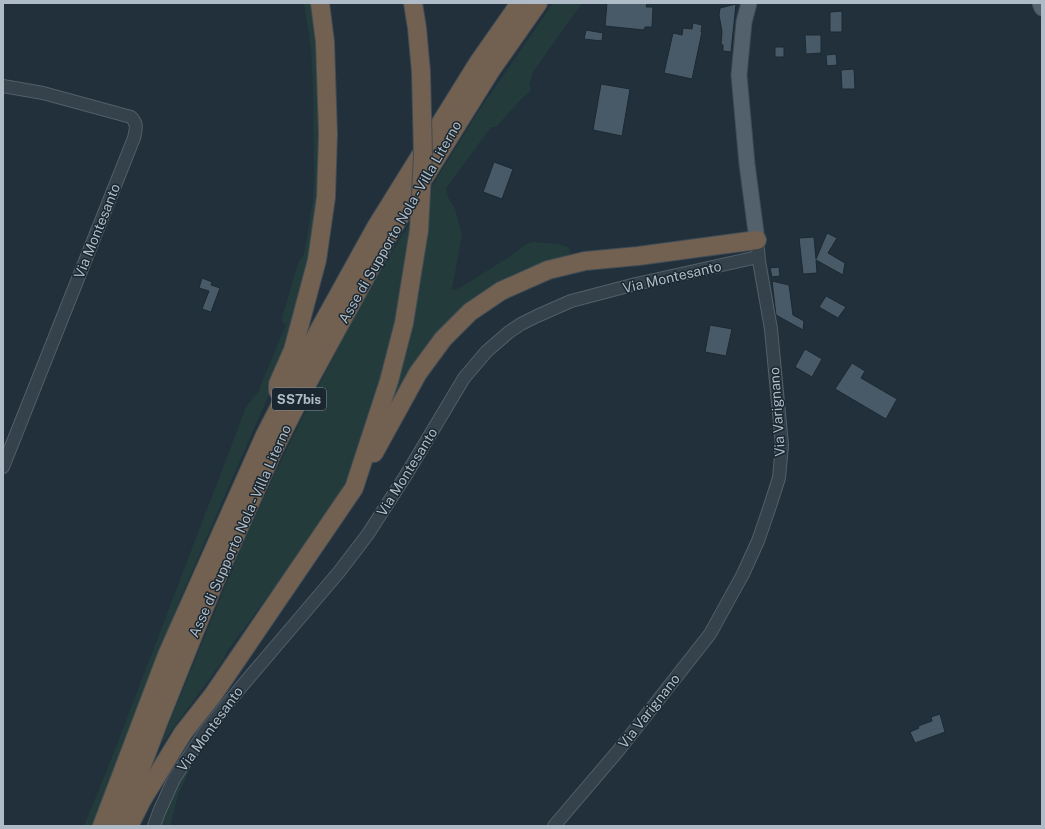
<svg xmlns="http://www.w3.org/2000/svg" width="1045" height="829" viewBox="0 0 1045 829" font-family="'Public Sans',sans-serif">
  <style>
    .green { fill: #233c3b }
    .building { fill: #485a67; stroke: #1c2932 }
    .lines { fill: none; stroke-linecap: round; stroke-linejoin: round }
    .minor-casing { stroke: #525f69; stroke-width: 14 }
    .major-casing { stroke: #3e4b54; stroke-width: 17 }
    .highway-casing { stroke: #3f4c56; stroke-width: 20 }
    .minor { stroke: #35424b; stroke-width: 12 }
    .major { stroke: #52616c; stroke-width: 15 }
    .highway { stroke: #726051; stroke-width: 18 }
    .highway-bridge-casing { stroke: #3f4c56; stroke-width: 20; stroke-linecap: butt }
    .highway-bridge { stroke: #726051; stroke-width: 18 }
    .labels { text-anchor: middle; dominant-baseline: central; stroke-width: 3; stroke-linejoin: round; paint-order: stroke }
    .shield { fill: #1a2730; stroke: #828f9a; stroke-width: 1 }
    .shield-label { font-size: 13px; font-weight: bold; fill: #afbcc7 }
    .street-label { font-size: 14px; fill: #afbcc7; stroke: #1a2730 }
  </style>
  <rect width="100%" height="100%" fill="#21303b"/>
  <g class="green">
    <polygon points="304,3 315,3 324,103 317,228 286,355 181,597 94,826 84,826 111,760 245,410 249,403 258,392 286,325 282,322 283,314 299,261 304,255 313,201 314,174 313,87 311,47"/>
    <polygon points="553,3 582,3 533,72 529,84 531,91 523,97 496,127 491,127 446,188 448,197 455,209 462,235 452,289 455,290 461,287 512,255 526,244 533,242 559,244 567,247 570,250 569,257 492,291 387,411 409,345 417,301 425,242 432,186 478,112"/>
    <polygon points="412,220 398,315 363,441 346,480 336,501 312,537 228,650 221,663 163,742 162,741 240,550 278,467 319,385 369,289"/>
    <polygon points="192,764 178,795 170,826 157,826 187,765"/>
  </g>
  <g class="building">
    <polygon points="607,3 647,3 646,7 653,7 652,27 645,27 644,30 605,26"/>
    <polygon points="736,4 731,52 723,51 723,45 721,44 722,32 719,15 720,8"/>
    <polygon points="842,11 842,32 830,32 830,12"/>
    <polygon points="693,23 702,25 701,32 702,32 692,79 664,73 673,33 682,35 683,28 692,29"/>
    <polygon points="586,30 603,33 602,41 584,39"/>
    <polygon points="805,35 821,35 821,53 806,54"/>
    <rect x="775" y="47" width="9" height="10"/>
    <polygon points="836,54 837,65 827,66 826,55"/>
    <polygon points="854,69 855,89 842,89 841,70"/>
    <polygon points="601,84 630,89 622,136 593,130"/>
    <polygon points="494,162 513,169 502,199 483,192"/>
    <polygon points="827,233 837,238 828,253 845,263 843,275 816,260 817,273 803,274 799,238 814,237 816,259"/>
    <polygon points="779,267 780,276 772,277 770,268"/>
    <polygon points="202,278 212,282 211,285 220,288 211,312 202,309 209,291 199,288"/>
    <polygon points="772,281 789,285 793,315 804,321 803,330 776,315"/>
    <polygon points="826,296 846,307 838,318 819,307"/>
    <polygon points="710,325 732,329 726,356 705,352"/>
    <polygon points="805,349 822,359 812,377 795,367"/>
    <polygon points="852,363 865,371 861,378 897,399 886,419 835,389"/>
    <polygon points="940,714 945,732 915,743 910,732 919,728 918,726 932,721 931,717"/>
  </g>
  <g class="lines">
    <g class="minor-casing">
      <g id="minor">
        <path d="M3,86l40,7 88,24c7,7 5,12 3,21l-131,329"/>
        <polyline points="154,826 159,812 174,779 205,732 241,687 339,572 368,534 406,475 464,378 487,351 509,332 521,324 537,316 571,301 636,284 758,257"/>
        <polyline points="554,826 618,751 710,634 743,574 758,541 769,509 779,478 782,445 771,329 759,261 758,249"/>
      </g>
    </g>
    <g class="major-casing">
      <g id="major">
        <polyline points="749,3 744,22 739,75 747,164 757,240"/>
        <polyline points="1040,3 1042,8"/>
      </g>
    </g>
    <g class="highway-casing">
      <g id="highway">
        <polyline points="413,3 417,28 421,72"/>
        <polyline points="278,391 278,384 293,350 317,260 326,197 328,134 325,42 320,3"/>
        <polyline points="374,453 418,373 443,339 470,312 501,291 548,270 585,261 638,256 757,240"/>
        <polyline points="131,822 142,800 183,733 213,695 354,488 389,381 404,323 419,230"/>
        <polyline points="102,826 167,655 265,435 319,330 376,227 478,63 520,3"/>
        <polyline points="119,826 158,723 213,586 274,449 306,386 389,234 491,70 538,3"/>
      </g>
    </g>
    <use href="#minor" class="minor"/>
    <use href="#major" class="major"/>
    <use href="#highway" class="highway"/>
    <g class="highway-bridge-casing">
      <polyline id="highway-bridge" points="419,230 423,155 421,72"/>
    </g>
    <use href="#highway-bridge" class="highway-bridge"/>
  </g>
  <g class="labels">
    <rect class="shield" x="272" y="388" width="54" height="22" rx="3"/>
    <g class="shield-label">
      <text x="299" y="399">SS7bis</text>
    </g>
    <g class="street-label">
      <text transform="translate(400 222) rotate(-60)">Asse di Supporto Nola - Villa Literno</text>
      <text transform="translate(97 231) rotate(-68)">Via Montesanto</text>
      <text transform="translate(672 277) rotate(-13)">Via Montesanto</text>
      <text transform="translate(777 412) rotate(-94)">Via Varignano</text>
      <text transform="translate(407 472) rotate(-58)">Via Montesanto</text>
      <text transform="translate(240 531) rotate(-66)">Asse di Supporto Nola - Villa Literno</text>
      <text transform="translate(649 711) rotate(-52)">Via Varignano</text>
      <text transform="translate(210 729) rotate(-54)">Via Montesanto</text>
    </g>
  </g>
  <rect width="1045" height="829" fill="none" stroke="#afbcc7" stroke-width="8"/>
</svg>
